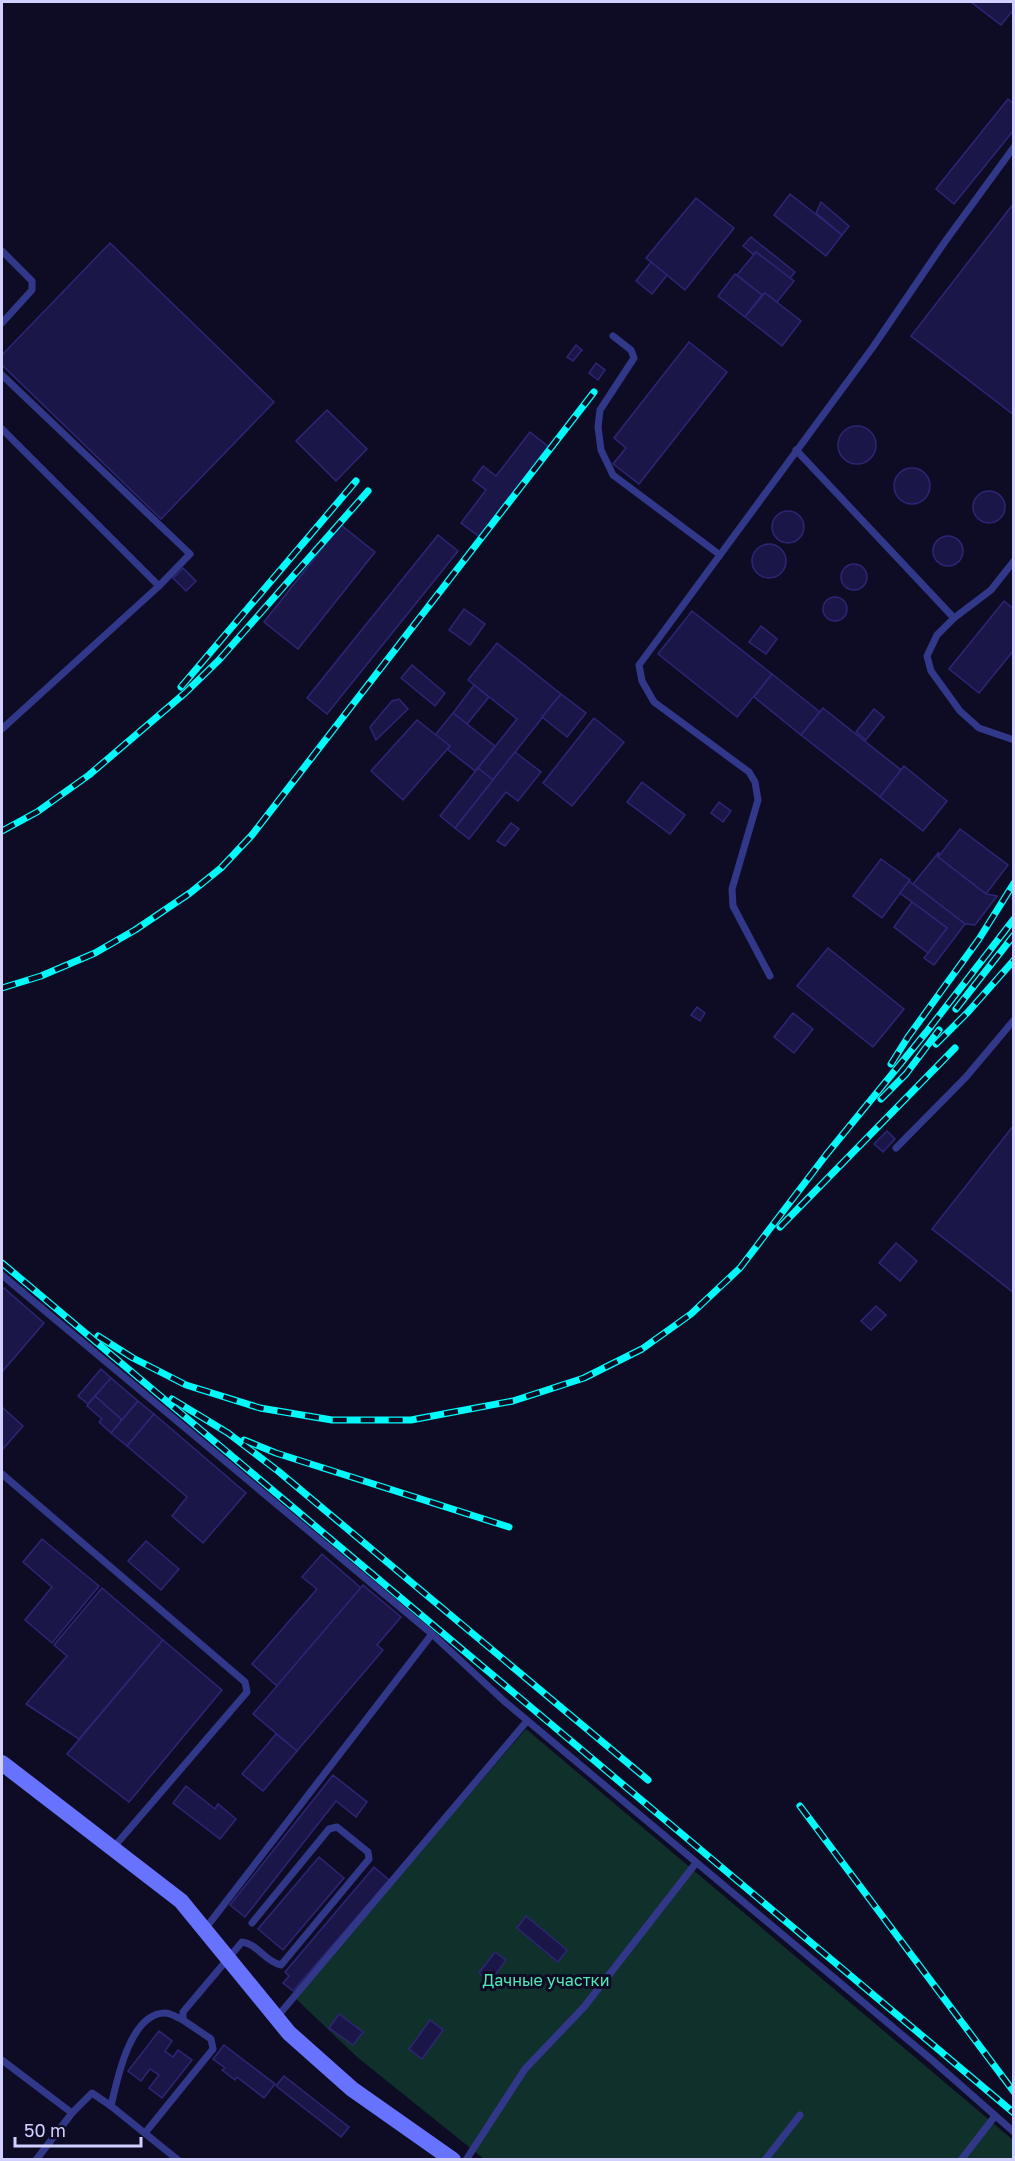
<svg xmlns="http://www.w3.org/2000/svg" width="1015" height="2161" viewBox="0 0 1015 2161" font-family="'Golos Text',sans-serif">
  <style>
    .green { fill: #0f302b }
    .building { fill: #1b1648; stroke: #2d2676; stroke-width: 1.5 }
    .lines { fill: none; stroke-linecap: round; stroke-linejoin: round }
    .service { stroke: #323889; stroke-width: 7 }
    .secondary { stroke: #6773ff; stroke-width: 16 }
    .rail-casing { stroke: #00fbfa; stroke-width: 7 }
    .rail { stroke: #0e0c25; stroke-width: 4.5; stroke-dasharray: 14; stroke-linecap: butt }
    .labels { text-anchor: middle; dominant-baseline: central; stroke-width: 6; stroke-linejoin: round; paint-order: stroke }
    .park-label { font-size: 16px; fill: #50ebb4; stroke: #0e0c25 }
  </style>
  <rect width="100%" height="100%" fill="#0e0c25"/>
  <polygon class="green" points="526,1729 1013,2140 1013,2159 484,2159 357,2057 294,1997"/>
  <g class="building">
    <polygon points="971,2 1014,2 1014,9 1001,25"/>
    <polygon points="1008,99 1014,104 1014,130 954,204 936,189"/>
    <polygon points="790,194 842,235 826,256 774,215"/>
    <polygon points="696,198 734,228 685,290 646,258"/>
    <polygon points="821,202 849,226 842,235 816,213"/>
    <polygon points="1014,203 1014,415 911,336"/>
    <polygon points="751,237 795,272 790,278 756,252 753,254 743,246"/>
    <polygon points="110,243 274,402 161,519 2,365 2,355"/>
    <polygon points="756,252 794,281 777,302 765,293 762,295 737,275"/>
    <polygon points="651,262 667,275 652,294 636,281"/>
    <polygon points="735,274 762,295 745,317 718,296"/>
    <polygon points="765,293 801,321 782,346 745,317"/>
    <polygon points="689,342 727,372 639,484 613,464 626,448 614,438"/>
    <polygon points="576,345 582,350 573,361 567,357"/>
    <polygon points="596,363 605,370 598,380 589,373"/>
    <polygon points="327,410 367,449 336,481 296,441"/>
    <circle cx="857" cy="445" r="19"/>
    <polygon points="530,432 550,448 481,538 461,523 486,490 473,480 483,466 496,476"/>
    <circle cx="912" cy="486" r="18"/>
    <circle cx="989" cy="507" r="16"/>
    <circle cx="788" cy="527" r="16"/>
    <polygon points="341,525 375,552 298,649 264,622"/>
    <polygon points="438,535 458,551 327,714 307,698"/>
    <circle cx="948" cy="551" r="15"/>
    <circle cx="769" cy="561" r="17"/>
    <circle cx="854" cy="577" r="13"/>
    <polygon points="183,568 196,581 186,591 173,578"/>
    <circle cx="835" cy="609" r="12"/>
    <polygon points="1004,601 1014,609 1014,650 979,693 949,669"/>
    <polygon points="464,609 485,624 470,645 449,630"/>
    <polygon points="692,611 772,674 737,717 658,654"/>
    <polygon points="761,626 777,639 766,654 749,642"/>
    <polygon points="497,643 561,694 493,780 478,768 517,719 468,680"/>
    <polygon points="412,665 445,693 435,706 401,678"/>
    <polygon points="772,674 820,712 801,735 754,697"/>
    <polygon points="474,685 489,697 467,724 453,713"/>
    <polygon points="561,694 586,713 567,737 542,717"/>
    <polygon points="399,699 408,709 376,740 370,727 392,701"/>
    <polygon points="823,708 901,770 880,797 801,735"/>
    <polygon points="874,709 884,717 866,740 856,732"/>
    <polygon points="453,713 495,746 475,771 447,749 450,746 435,735"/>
    <polygon points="594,718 624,742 572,806 543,783"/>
    <polygon points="417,720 450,746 403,800 371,771"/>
    <polygon points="515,752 541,772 518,801 506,792 469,839 455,828"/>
    <polygon points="904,766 947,801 923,831 880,797"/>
    <polygon points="478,768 493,780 455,828 440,816"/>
    <polygon points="642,782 685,815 670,834 627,802"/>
    <polygon points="719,802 731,811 723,822 711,813"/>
    <polygon points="511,823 519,829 505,846 497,841"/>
    <polygon points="960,829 1008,865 986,894 938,857"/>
    <polygon points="939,852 938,857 986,894 997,896 975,925 965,924 913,884"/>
    <polygon points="881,859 910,880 882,918 853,896"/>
    <polygon points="909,881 965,924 934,965 924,958 947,928 900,893"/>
    <polygon points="912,902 947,928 928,953 894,927"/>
    <polygon points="828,948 904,1009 873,1047 797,986"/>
    <polygon points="697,1007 705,1013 700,1021 691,1015"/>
    <polygon points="793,1013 813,1029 794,1053 774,1037"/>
    <polygon points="1014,1125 1014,1293 932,1229"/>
    <polygon points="887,1131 895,1139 883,1152 874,1144"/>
    <polygon points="896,1243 917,1261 900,1281 879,1263"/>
    <polygon points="4,1288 44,1323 2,1372 2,1289"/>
    <polygon points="876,1306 886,1315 871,1330 861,1321"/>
    <polygon points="101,1369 111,1378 88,1404 78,1396"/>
    <polygon points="111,1378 138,1401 122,1420 95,1396"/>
    <polygon points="95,1396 122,1420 111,1433 99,1422 102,1419 87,1406"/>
    <polygon points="138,1401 154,1414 127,1446 111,1433"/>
    <polygon points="2,1407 23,1426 2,1450"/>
    <polygon points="154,1414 246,1493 203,1543 172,1516 187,1497 127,1446"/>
    <polygon points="42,1539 99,1586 52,1643 25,1620 52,1587 23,1562"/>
    <polygon points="146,1541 179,1569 161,1590 128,1561"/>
    <polygon points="322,1554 361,1588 277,1686 252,1664 317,1589 302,1577"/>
    <polygon points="363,1585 401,1617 377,1645 383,1650 297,1751 253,1714"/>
    <polygon points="102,1588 163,1640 79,1739 26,1704 67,1656 54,1645"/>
    <polygon points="163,1640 222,1690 129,1802 67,1754"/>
    <polygon points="276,1734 297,1751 263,1791 242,1774"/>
    <polygon points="333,1775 367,1802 356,1817 336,1801 245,1917 230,1905"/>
    <polygon points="186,1786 215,1809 218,1804 236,1819 220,1839 173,1803"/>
    <polygon points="319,1857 344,1878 283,1950 258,1929"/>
    <polygon points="374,1867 389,1880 293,1991 283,1983 289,1976 285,1972"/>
    <polygon points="526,1916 567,1950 558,1962 517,1928"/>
    <polygon points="495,1952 506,1960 490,1982 479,1973"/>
    <polygon points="339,2014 363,2032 353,2045 329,2028"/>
    <polygon points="430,2020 443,2030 422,2059 409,2049"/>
    <polygon points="159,2031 172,2041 165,2051 173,2057 178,2050 192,2060 162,2098 149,2088 159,2075 150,2069 141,2081 128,2071"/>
    <polygon points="224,2045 275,2084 264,2098 237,2077 235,2080 222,2070 225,2068 213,2059"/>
    <polygon points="284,2076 349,2127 341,2137 276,2086"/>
  </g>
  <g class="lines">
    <g class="service">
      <polyline points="2,251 32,281 32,290 2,323"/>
      <polyline points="613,336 631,350 634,358 600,410 598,427 601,450 613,475 720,555"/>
      <polyline points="2,375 190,554 159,586 2,729"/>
      <polyline points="2,429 159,586"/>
      <polyline points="796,450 954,618"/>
      <polyline points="1014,561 991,590 954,618 937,635 927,656 931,671 960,711 979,728 1014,740"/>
      <polyline points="770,976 733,906 732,889 758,800 755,782 749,772 654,702 642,681 639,665 873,347 944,243 1014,147"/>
      <polyline points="896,1148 966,1077 1014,1020"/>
      <polyline points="2,1275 432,1634 504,1701 932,2060 1014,2132"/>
      <polyline points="2,1474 245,1682 247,1692 113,1848"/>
      <polyline points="205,1929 432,1634"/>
      <polyline points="277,2017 527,1721"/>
      <polyline points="2,2060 72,2113"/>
      <path d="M111,2106c6,-26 19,-93 54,-93 6,0 13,5 18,7"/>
      <path d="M145,2133l68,-84 -2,-10 -28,-19v-8l59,-70c16,2 22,19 39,23l88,-106 -1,-7 -31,-25 -8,2 -77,94"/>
      <polyline points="36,2160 72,2113 92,2093 111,2106 178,2160"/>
      <polyline points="466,2160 525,2069 584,2007 696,1863"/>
      <polyline points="765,2160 800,2115"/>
      <polyline points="961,2160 995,2116"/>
    </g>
    <polyline class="secondary" points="2,1763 181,1901 289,2033 352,2089 453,2160"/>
    <g class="rail-casing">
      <g id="rail">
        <polyline points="181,687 356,481"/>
        <polyline points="2,831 37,812 89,775 185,693 219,660 368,491"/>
        <polyline points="2,988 41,976 95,953 135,930 190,893 221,868 252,835 594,392"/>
        <polyline points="956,1009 1014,935"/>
        <polyline points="936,1044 968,1012 1014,960"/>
        <polyline points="891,1064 908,1037 979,939 1014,883"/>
        <polyline points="881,1099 906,1074 939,1030"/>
        <polyline points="780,1227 955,1048"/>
        <polyline points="2,1263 1014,2113"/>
        <polyline points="98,1336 133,1358 186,1385 260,1408 332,1420 411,1420 513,1401 584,1378 642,1349 691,1314 740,1268 826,1155 928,1030 1014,919"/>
        <polyline points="172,1399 228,1433 278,1471 648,1780"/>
        <polyline points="244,1440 276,1453 509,1527"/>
        <polyline points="800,1806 1014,2092"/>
      </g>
    </g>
    <use href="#rail" class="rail"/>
  </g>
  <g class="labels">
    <g class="park-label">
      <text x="546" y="1980">Дачные участки</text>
    </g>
  </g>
  <rect width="1015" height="2161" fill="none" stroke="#d1d0ff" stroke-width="6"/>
  <path d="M15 2137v9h126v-9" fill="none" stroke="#d1d0ff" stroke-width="3"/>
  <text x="24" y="2137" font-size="18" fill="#d1d0ff" stroke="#0e0c25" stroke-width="4.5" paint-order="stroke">50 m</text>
</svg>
